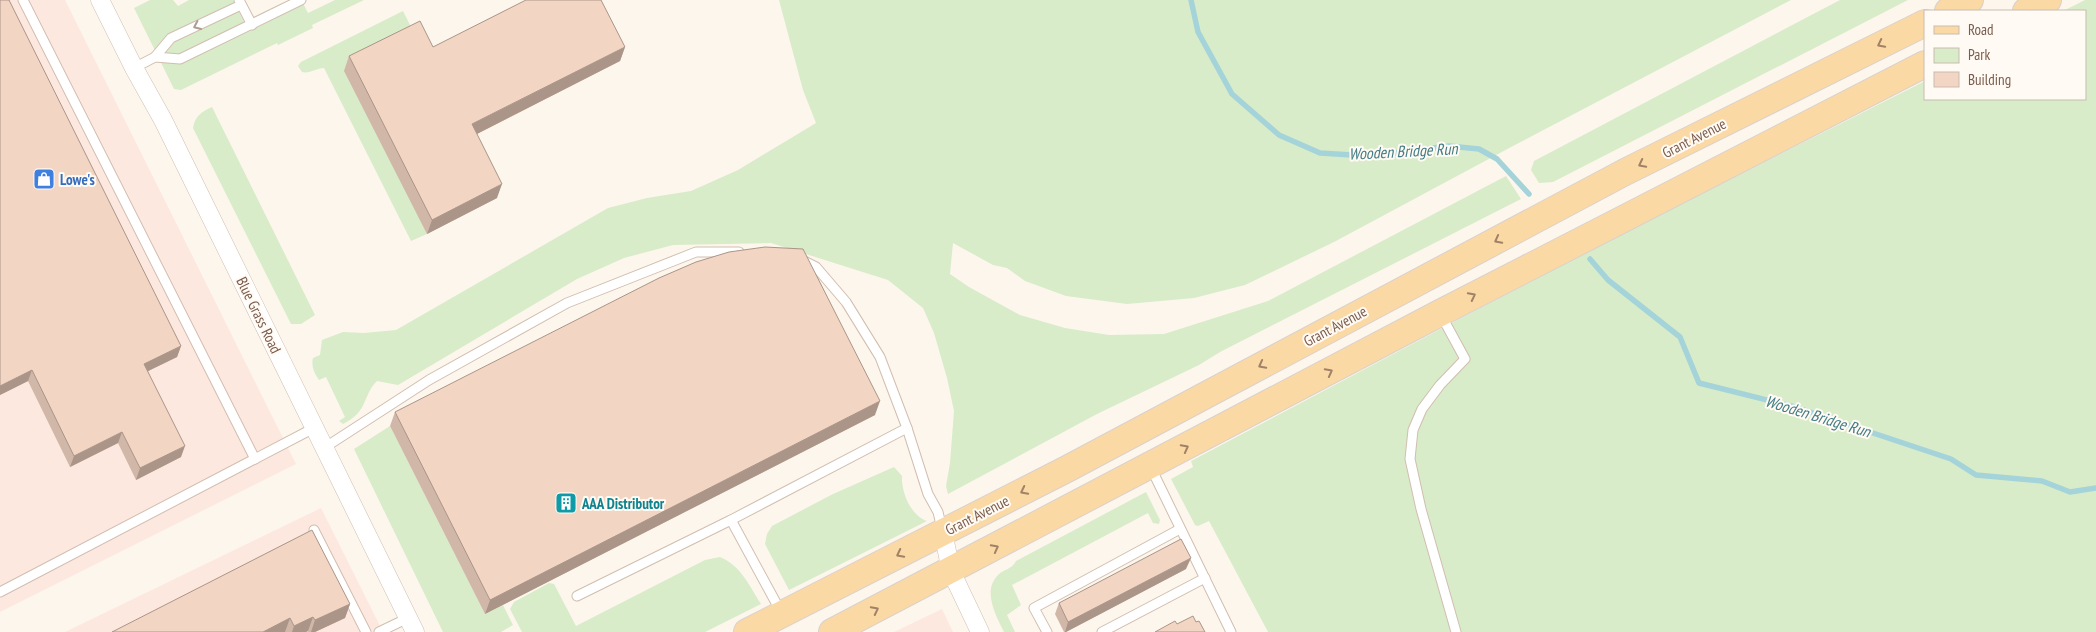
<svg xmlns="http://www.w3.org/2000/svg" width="2096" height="632" viewBox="0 0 2096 632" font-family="'PT Sans Narrow',sans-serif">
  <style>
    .commercial { fill: #fde8e0 }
    .green { fill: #d8ecc9 }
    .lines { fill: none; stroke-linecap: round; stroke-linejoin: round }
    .stream { stroke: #a5d3da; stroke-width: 5.5 }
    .service-casing { stroke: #d1beb0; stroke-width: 11 }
    .minor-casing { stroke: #d1beb0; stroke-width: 19 }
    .primary-casing { stroke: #dad1cd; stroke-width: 28 }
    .service { stroke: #fff; stroke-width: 9 }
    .minor { stroke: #fff; stroke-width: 18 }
    .primary { stroke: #fbd9a5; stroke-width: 26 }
    .wall { fill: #d1b7a8 }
    .shaded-wall { fill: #aa9588 }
    .building { fill: #f3d5c3; stroke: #aa9588 }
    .oneway { stroke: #af9d94 }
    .oneway2 { stroke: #a18267 }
    .labels { text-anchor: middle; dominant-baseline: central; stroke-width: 4; stroke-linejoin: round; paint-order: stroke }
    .street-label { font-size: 15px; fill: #7a5c4d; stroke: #fffaf3 }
    .shop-label { font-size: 15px; font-weight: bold; fill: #366cbe; stroke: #fffaf3; text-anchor: start }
    .culture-label { font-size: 15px; font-weight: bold; fill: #0d838f; stroke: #fffaf3; text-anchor: start }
    .water-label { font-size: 16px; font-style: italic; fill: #437c86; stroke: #fffaf3 }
  </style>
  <rect width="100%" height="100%" fill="#fdf6ec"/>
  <g class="commercial">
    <polygon points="0,0 65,0 296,464 0,612"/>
    <polygon points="321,508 383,632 65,632"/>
    <polygon points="942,609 953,632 894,632"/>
  </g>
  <g class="green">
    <polygon points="150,0 173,0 178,6 189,0 233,0 244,22 282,3 287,11 303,3 308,13 335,0 364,0 312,25 313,28 278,45 277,43 181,90 174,89 134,8"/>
    <path d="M779,0h1012l-278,146 -179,96 -89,43 -51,13 -67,6 -61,-8 -41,-15 -18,-13 -14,-3 -40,-22 -3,31 19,13 51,28 45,13 44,7 55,-1 104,-33 238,-125 15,23 -301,153 -21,13 -102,49 -149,80 -2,-8 4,-23 4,-52 -7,-33 -13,-45 -11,-25 -35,-28 -117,-37 -98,2 -49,13 -47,21 -179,106 -21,-4c-15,15 -8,30 -34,43l-4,-3 6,-4 -19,-40 -7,3c-5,-7 -8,-14 -6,-22l7,-3 2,-15 21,-8 21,1 32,-3 212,-122 39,-10 44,-7 47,-21 78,-47 -13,-33z"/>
    <polygon points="1840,0 1908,0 1553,182 1539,183 1531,170 1534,161"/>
    <polygon points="2085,0 2096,0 2096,632 1268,632 1209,521 1198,526 1195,525 1171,479 1193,467 1191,461 1573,259 1925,81 1925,99 2085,99 2085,11 2063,11"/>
    <path d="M403,11l12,24 12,199 -16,7 -87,-173c-8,0 -14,6 -22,4l-4,-6 3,-4z"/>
    <path d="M212,107l103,208 -14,9h-10l-98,-196c2,-12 8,-16 19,-21z"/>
    <polygon points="390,426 485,614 503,605 513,625 501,632 443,632 354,449"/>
    <path d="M894,467l8,9c-1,16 9,40 25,45l-138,69 -24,-46 2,-10 5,-8 61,-32z"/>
    <path d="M1146,492l14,28 -1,4 -6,-1 -5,-10 -136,72 9,20 -14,10 8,17h-11c-8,-16 -22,-41 -6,-57 6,-6 13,-5 18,-14z"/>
    <path d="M720,557c21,9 29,28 41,47l-56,28h-183l-12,-23 4,-7 35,-19 5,1 22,42 129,-66z"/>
  </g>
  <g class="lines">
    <g class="stream">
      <polyline points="1191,0 1198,32 1232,94 1279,135 1320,153 1368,156 1449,146 1479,149 1497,159 1529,194"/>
      <polyline points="1590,259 1608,280 1680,337 1699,383 1795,407 1951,459 1976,475 2042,481 2070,492 2096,488"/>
    </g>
    <g class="service-casing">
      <g id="service">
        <polyline points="23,0 255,459"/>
        <polyline points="239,0 252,25"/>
        <polyline points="241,5 171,38 155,57 180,59 301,0"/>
        <polyline points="134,68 155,57"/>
        <polyline points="800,259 816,267 846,302 880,357 907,428 928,494 938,512 942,529"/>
        <polyline points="1441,315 1465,359 1440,385 1422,409 1413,430 1410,459 1421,509 1456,632"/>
        <polyline points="324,448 429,380 567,303 696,252 739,252"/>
        <polyline points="1151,468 1231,632"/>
        <polyline points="731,520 781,612"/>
        <polyline points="314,530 366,632"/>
        <polyline points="0,592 314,428"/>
        <polyline points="577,596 731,520 907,428"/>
        <polyline points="379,632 408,618"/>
        <polyline points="1047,632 1034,608 1180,529"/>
        <polyline points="1102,632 1205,578"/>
      </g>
    </g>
    <g class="minor-casing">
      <g id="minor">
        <polyline points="100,0 134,68 163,120 415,632"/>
        <polyline points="943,532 951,571 980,632"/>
      </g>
    </g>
    <g class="primary-casing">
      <g id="primary">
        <polyline points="1948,11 1970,0"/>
        <polyline points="2026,11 2048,0"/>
        <polyline points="747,632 1067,469 1625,172 1925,23"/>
        <polyline points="832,632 1440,313 1925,64"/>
      </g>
    </g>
    <use href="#service" class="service"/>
    <use href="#minor" class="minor"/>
    <use href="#primary" class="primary"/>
  </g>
  <g class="wall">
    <polygon points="0,0 181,346 177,357 148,371 181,457 136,480 118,443 70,467 28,381 0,395"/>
    <polygon points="433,47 625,47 620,61 477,134 497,198 427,234 344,71 349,56"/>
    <polygon points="395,412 875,415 485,614 390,426"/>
    <polygon points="1186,569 1066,632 1064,632 1055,614 1059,603"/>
    <polygon points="350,604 345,618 315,632 308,632 308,631 306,632 112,632"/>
  </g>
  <g class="shaded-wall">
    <polygon points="625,47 620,61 467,139 472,124"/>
    <polygon points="502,184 497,198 427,234 432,220"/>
    <polygon points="181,346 177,357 140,375 144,364"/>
    <polygon points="32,370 28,381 0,395 0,386"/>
    <polygon points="880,401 875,415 485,614 490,600"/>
    <polygon points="122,432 118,443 70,467 74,456"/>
    <polygon points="185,446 181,457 136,480 140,468"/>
    <polygon points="1191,558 1186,569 1066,632 1065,632 1068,622"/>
    <polygon points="350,604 345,618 315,632 311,632 315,620"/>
    <polygon points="313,617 308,631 306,632 292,632 294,626"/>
    <polygon points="290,618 285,632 263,632"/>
  </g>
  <g class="building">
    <polygon points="0,0 9,0 181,346 144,364 185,446 140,468 122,432 74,456 32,370 0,386"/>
    <polygon points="526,0 601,0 625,47 472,124 502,184 432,220 349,56 420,21 433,47"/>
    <polygon points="765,247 803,249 880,401 490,600 395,412 659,278 696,262 729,252"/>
    <polygon points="312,530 350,604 315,620 313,617 294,626 290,618 263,632 112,632"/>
    <polygon points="1181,539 1191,558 1068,622 1059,603"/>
    <polygon points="1193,616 1196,622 1199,621 1205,632 1155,632 1175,621 1177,624"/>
  </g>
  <defs><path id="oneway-chevron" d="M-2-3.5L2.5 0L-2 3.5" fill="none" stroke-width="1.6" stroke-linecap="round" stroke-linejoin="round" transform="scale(1.25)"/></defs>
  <use class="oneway" href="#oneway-chevron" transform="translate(197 26) rotate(155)"/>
  <g class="oneway2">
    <use href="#oneway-chevron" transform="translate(1881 44) rotate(153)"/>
    <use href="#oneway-chevron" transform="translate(1642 164) rotate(153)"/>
    <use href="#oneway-chevron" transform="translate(1498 240) rotate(152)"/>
    <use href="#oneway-chevron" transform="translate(1472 296) rotate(-27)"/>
    <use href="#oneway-chevron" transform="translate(1262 365) rotate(152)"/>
    <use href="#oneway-chevron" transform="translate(1329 372) rotate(-28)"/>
    <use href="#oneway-chevron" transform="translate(1185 448) rotate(-28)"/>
    <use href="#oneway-chevron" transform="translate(1024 491) rotate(153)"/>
    <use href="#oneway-chevron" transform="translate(995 548) rotate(-28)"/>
    <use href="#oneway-chevron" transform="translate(900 554) rotate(153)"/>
    <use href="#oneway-chevron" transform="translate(875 610) rotate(-27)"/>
  </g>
  <defs>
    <g id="shop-square" transform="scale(1.125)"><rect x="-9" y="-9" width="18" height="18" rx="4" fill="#3f7fe0" stroke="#fffaf3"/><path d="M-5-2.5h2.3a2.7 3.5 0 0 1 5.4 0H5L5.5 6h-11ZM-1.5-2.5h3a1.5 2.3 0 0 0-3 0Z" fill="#fff"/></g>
    <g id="building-square" transform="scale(1.125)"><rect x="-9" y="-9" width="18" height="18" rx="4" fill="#0f9aa8" stroke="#fffaf3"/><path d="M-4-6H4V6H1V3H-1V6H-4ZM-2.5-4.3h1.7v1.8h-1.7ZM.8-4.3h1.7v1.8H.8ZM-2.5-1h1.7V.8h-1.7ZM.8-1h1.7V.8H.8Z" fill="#fff"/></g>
  </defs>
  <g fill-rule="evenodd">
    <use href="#shop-square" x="44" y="179"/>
    <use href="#building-square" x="566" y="503"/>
  </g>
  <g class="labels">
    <g class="street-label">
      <text transform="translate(1694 138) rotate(-27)">Grant Avenue</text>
      <text transform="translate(259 315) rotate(64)">Blue Grass Road</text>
      <text transform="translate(1335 326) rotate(-28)">Grant Avenue</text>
      <text transform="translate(977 515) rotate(-27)">Grant Avenue</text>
    </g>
    <g class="shop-label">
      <text x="60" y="179">Lowe's</text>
    </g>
    <g class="culture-label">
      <text x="582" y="503">AAA Distributor</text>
    </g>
    <g class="water-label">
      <text transform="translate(1403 151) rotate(-3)">Wooden Bridge Run</text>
      <text transform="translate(1818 416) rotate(17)">Wooden Bridge Run</text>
    </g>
  </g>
  <rect x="1924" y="10" width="162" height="90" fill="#fffaf3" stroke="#cabbb1"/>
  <rect x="1934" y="26" width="25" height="8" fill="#fbd9a5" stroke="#cabbb1"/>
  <text x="1968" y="35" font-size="15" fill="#7a5c4d">Road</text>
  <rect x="1934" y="48" width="25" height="15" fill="#d8ecc9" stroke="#cabbb1"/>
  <text x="1968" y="60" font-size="15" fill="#7a5c4d">Park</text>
  <rect x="1934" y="72" width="25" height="15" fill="#f3d5c3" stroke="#cabbb1"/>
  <text x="1968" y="85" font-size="15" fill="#7a5c4d">Building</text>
</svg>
